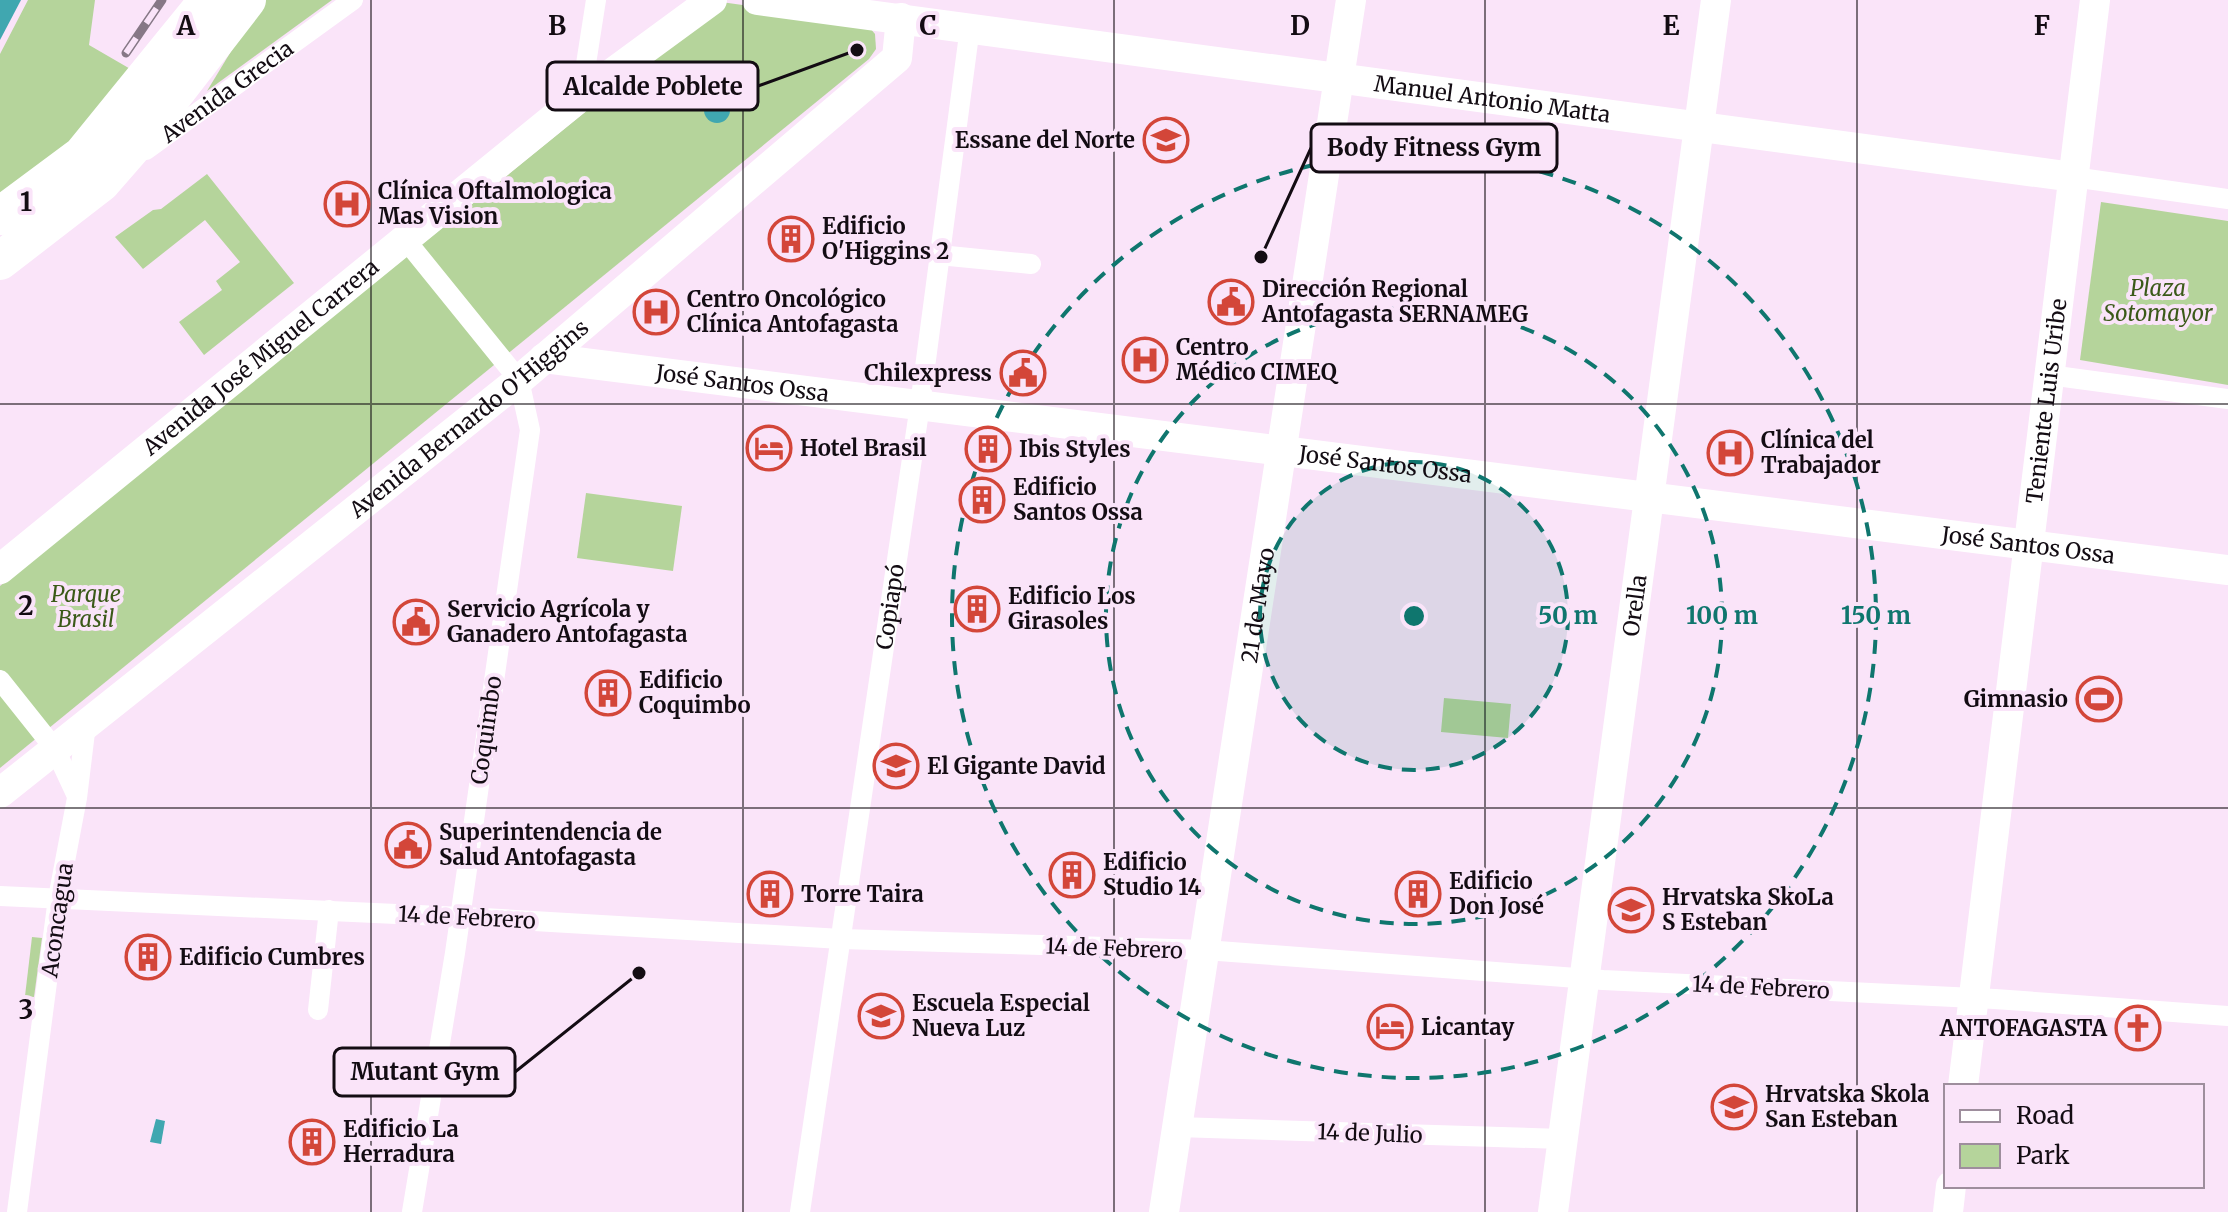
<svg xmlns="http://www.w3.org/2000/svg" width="2228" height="1212" viewBox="0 0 2228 1212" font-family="Merriweather,serif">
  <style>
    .green { fill: #b5d49b }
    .water { fill: #40a7b0 }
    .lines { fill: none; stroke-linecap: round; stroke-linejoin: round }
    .street { stroke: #fff; stroke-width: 20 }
    .secondary { stroke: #fff; stroke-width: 30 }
    .highway { stroke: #fff; stroke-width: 38 }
    .rail-casing { stroke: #867886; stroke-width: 9 }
    .rail { stroke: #fae4f9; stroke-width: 6; stroke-dasharray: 18; stroke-linecap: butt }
    .grid { fill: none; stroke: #130c13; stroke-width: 2; stroke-opacity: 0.55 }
    .ring { fill: none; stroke: #0f766e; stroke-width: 4; stroke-dasharray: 14 10 }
    .labels { text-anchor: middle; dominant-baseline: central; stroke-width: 8; stroke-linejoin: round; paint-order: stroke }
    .street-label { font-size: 22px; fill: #130c13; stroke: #fae4f9 }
    .poi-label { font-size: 22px; font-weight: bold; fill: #130c13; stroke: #fae4f9; text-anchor: start }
    .park-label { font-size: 22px; font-style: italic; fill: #3b5a19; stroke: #fae4f9 }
    .grid-label { font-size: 26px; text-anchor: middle; font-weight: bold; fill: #130c13; stroke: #fae4f9; stroke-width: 8; stroke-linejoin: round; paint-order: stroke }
    .centre { fill: #0f766e; stroke: #fae4f9; stroke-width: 4 }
    .ring-label { font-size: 24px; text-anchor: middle; font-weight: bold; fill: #0f766e; stroke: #fae4f9; stroke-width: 8; stroke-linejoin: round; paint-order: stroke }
    .leader { fill: none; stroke: #130c13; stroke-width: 3 }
    .callout-dot { fill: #130c13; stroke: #fae4f9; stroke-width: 3 }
    .callout { fill: #fae4f9; stroke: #130c13; stroke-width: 3 }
    .callout-label { font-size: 24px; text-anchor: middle; font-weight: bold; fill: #130c13 }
  </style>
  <rect width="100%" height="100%" fill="#fae4f9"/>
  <g class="green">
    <polygon points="28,0 95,0 89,45 139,74 95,123 0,194 0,54"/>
    <polygon points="262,0 332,0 207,91"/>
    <polygon points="721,2 865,22 875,34 876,49 869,59 0,768 0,586"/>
    <polygon points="207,174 294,283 204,355 179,322 222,290 216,281 240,262 205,220 143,269 115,237 153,210 161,209"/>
    <polygon points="2101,202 2228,221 2228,385 2080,360"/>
    <polygon points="586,493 682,506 673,571 577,558"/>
    <polygon points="1444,698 1511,704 1508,738 1441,732"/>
    <polygon points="32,937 42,938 34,997 25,996"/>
  </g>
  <g class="water">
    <polygon points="0,0 21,0 0,40"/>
    <circle cx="717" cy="110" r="13"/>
    <polygon points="156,1119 165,1121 161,1144 150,1142"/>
  </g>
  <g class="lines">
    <g class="street">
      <polyline points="581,96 596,0"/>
      <path id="s1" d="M146,150l207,-150"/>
      <polyline points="2073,177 2228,199"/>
      <polyline points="404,238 519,380 530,430 455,953 412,1212"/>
      <polyline points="939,255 1031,264"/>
      <polyline points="2049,375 2228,399"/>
      <polyline points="0,680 55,749 76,794"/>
      <polyline points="0,896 484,918 841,939 1205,950 1603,980 1995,999 2228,1016"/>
      <polyline points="318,1010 329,910"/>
      <polyline points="1177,1127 1562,1139"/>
      <polyline points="17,1212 58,898 77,798 86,724"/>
      <path id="s2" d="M800,1212l120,-807 50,-378"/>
    </g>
    <g class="secondary">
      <path id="s3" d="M757,0l1316,177"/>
      <path id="s4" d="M544,358l1684,212"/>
      <path id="s5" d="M0,569l581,-473 131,-96"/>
      <path id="s6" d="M0,793l519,-413 378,-322 4,-40"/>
      <path id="s7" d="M1963,1086l132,-1086"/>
      <path id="s8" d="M1164,1212l187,-1212"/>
      <path id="s9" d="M1553,1212l163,-1212"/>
      <polyline points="1948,1212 1951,1186"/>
    </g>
    <g class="highway">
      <polyline points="0,216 82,155 208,0"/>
      <polyline points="0,261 101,183 142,136 247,0"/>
    </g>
    <g class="rail-casing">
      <polyline id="rail" points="126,53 162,0"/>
    </g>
    <use href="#rail" class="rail"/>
  </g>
  <path class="grid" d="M371,0v1212M743,0v1212M1114,0v1212M1485,0v1212M1857,0v1212M0,404h2228M0,808h2228"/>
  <circle cx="1414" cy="616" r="154" fill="#0f766e" fill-opacity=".12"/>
  <g class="ring">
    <circle cx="1414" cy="616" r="154"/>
    <circle cx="1414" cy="616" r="308"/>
    <circle cx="1414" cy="616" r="462"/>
  </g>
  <defs>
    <g id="university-ring" transform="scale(2.3)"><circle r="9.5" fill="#fae4f9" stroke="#d34639" stroke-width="1.5"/><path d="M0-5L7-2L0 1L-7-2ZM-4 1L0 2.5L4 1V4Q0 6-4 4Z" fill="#d34639"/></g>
    <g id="hospital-ring" transform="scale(2.3)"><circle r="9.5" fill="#fae4f9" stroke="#d34639" stroke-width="1.5"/><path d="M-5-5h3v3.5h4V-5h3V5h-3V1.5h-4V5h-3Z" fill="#d34639"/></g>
    <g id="building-ring" transform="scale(2.3)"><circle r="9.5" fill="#fae4f9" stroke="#d34639" stroke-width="1.5"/><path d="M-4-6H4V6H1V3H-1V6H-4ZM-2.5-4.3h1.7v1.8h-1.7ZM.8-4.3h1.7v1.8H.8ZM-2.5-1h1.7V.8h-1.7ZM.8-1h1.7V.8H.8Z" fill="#d34639"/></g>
    <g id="civic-ring" transform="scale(2.3)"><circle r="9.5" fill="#fae4f9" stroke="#d34639" stroke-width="1.5"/><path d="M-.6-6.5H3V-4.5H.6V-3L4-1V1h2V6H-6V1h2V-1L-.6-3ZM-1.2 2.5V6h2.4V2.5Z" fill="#d34639"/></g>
    <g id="hotel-ring" transform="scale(2.3)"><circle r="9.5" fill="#fae4f9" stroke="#d34639" stroke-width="1.5"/><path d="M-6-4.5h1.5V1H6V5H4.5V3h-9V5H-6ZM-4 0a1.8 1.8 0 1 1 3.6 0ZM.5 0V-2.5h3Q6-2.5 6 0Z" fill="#d34639"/></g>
    <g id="stadium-ring" transform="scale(2.3)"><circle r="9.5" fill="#fae4f9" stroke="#d34639" stroke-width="1.5"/><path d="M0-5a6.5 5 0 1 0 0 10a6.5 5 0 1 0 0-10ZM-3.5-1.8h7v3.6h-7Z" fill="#d34639"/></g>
    <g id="school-ring" transform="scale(2.3)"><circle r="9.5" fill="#fae4f9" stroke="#d34639" stroke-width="1.5"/><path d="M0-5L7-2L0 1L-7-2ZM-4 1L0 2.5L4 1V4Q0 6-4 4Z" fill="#d34639"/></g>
    <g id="church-ring" transform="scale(2.3)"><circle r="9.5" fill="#fae4f9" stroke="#d34639" stroke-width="1.5"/><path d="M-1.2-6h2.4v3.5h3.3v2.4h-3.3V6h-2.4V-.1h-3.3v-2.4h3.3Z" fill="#d34639"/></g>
  </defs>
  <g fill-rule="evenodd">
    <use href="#university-ring" x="1166" y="140"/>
    <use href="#hospital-ring" x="347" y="204"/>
    <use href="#building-ring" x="791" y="239"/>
    <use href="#civic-ring" x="1231" y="302"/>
    <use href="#hospital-ring" x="656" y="312"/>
    <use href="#hospital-ring" x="1145" y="360"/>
    <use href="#civic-ring" x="1023" y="373"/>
    <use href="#hotel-ring" x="769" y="448"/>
    <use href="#building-ring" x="988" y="449"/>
    <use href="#hospital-ring" x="1730" y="453"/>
    <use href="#building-ring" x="982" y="500"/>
    <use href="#building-ring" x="977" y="609"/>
    <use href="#civic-ring" x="416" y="622"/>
    <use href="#building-ring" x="608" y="693"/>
    <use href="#stadium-ring" x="2099" y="699"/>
    <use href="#school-ring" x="896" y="766"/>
    <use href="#civic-ring" x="408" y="845"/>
    <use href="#building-ring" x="1072" y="875"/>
    <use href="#building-ring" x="770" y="894"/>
    <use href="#building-ring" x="1418" y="894"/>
    <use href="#school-ring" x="1631" y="910"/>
    <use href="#building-ring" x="148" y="957"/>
    <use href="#school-ring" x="881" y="1016"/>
    <use href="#hotel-ring" x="1390" y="1027"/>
    <use href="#church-ring" x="2138" y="1028"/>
    <use href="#school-ring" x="1734" y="1107"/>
    <use href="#building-ring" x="312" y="1142"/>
  </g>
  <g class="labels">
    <g class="street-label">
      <text stroke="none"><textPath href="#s1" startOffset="100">Avenida Grecia</textPath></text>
      <text stroke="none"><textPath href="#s3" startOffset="742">Manuel Antonio Matta</textPath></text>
      <text stroke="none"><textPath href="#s5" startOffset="336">Avenida José Miguel Carrera</textPath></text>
      <text stroke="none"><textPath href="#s4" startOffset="200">José Santos Ossa</textPath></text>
      <text stroke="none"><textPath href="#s7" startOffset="690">Teniente Luis Uribe</textPath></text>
      <text stroke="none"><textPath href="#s6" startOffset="600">Avenida Bernardo O'Higgins</textPath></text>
      <text stroke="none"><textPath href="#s4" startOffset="848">José Santos Ossa</textPath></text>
      <text stroke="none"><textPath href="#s4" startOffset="1496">José Santos Ossa</textPath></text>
      <text stroke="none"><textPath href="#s2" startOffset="612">Copiapó</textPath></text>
      <text stroke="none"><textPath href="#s8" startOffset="614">21 de Mayo</textPath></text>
      <text stroke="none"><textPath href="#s9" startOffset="612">Orella</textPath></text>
      <text transform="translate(486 730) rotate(-82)">Coquimbo</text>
      <text transform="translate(467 917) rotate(3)">14 de Febrero</text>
      <text transform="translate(57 920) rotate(-82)">Aconcagua</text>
      <text transform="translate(1114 948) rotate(2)">14 de Febrero</text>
      <text transform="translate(1761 987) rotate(3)">14 de Febrero</text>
      <text transform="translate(1370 1133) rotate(2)">14 de Julio</text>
    </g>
    <g class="poi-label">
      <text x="1135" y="140" text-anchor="end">Essane del Norte</text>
      <text x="378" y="191">Clínica Oftalmologica<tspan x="378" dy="25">Mas Vision</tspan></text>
      <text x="822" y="226">Edificio<tspan x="822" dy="25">O'Higgins 2</tspan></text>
      <text x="1262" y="289">Dirección Regional<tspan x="1262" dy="25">Antofagasta SERNAMEG</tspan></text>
      <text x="687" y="299">Centro Oncológico<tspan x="687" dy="25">Clínica Antofagasta</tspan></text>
      <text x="1176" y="347">Centro<tspan x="1176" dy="25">Médico CIMEQ</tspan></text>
      <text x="992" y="373" text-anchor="end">Chilexpress</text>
      <text x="1761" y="440">Clínica del<tspan x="1761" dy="25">Trabajador</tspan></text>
      <text x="800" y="448">Hotel Brasil</text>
      <text x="1019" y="449">Ibis Styles</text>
      <text x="1013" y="487">Edificio<tspan x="1013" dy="25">Santos Ossa</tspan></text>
      <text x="1008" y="596">Edificio Los<tspan x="1008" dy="25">Girasoles</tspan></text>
      <text x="447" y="609">Servicio Agrícola y<tspan x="447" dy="25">Ganadero Antofagasta</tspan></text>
      <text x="639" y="680">Edificio<tspan x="639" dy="25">Coquimbo</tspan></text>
      <text x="2068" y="699" text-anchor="end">Gimnasio</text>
      <text x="927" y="766">El Gigante David</text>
      <text x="439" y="832">Superintendencia de<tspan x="439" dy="25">Salud Antofagasta</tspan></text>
      <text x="1103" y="862">Edificio<tspan x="1103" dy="25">Studio 14</tspan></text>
      <text x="1449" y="881">Edificio<tspan x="1449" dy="25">Don José</tspan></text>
      <text x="801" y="894">Torre Taira</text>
      <text x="1662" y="897">Hrvatska SkoLa<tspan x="1662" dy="25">S Esteban</tspan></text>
      <text x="179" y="957">Edificio Cumbres</text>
      <text x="912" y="1003">Escuela Especial<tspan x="912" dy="25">Nueva Luz</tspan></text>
      <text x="1421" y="1027">Licantay</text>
      <text x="2107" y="1028" text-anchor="end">ANTOFAGASTA</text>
      <text x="1765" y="1094">Hrvatska Skola<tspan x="1765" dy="25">San Esteban</tspan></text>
      <text x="343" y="1129">Edificio La<tspan x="343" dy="25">Herradura</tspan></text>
    </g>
    <g class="park-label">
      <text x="2158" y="288">Plaza<tspan x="2158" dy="25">Sotomayor</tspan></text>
      <text x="86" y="594">Parque<tspan x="86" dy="25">Brasil</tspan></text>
    </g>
  </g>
  <g class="grid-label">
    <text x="186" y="35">A</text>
    <text x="557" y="35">B</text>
    <text x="928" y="35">C</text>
    <text x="1300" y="35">D</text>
    <text x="1671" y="35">E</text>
    <text x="2042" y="35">F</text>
    <text x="26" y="211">1</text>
    <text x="26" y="615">2</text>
    <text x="26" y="1019">3</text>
  </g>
  <circle cx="1414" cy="616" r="12" class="centre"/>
  <g class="ring-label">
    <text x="1568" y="624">50 m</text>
    <text x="1722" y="624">100 m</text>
    <text x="1876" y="624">150 m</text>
  </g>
  <path class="leader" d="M857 50L758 86M1261 257L1311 148M639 973L515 1072"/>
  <g class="callout-dot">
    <circle cx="857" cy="50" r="8"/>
    <circle cx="1261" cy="257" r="8"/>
    <circle cx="639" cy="973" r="8"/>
  </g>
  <g class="callout">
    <rect x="547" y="62" width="211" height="48" rx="8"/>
    <rect x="1311" y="124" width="246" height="48" rx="8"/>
    <rect x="334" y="1048" width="181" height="48" rx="8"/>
  </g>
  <g class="callout-label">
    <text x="653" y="95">Alcalde Poblete</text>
    <text x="1434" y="156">Body Fitness Gym</text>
    <text x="425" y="1080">Mutant Gym</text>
  </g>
  <rect x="1944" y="1084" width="260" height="104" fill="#fae4f9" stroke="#9e8e9d" stroke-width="2"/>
  <rect x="1960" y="1110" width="40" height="12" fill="#ffffff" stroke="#9e8e9d" stroke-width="2"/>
  <text x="2016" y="1124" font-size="24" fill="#130c13">Road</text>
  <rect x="1960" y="1144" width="40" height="24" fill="#b5d49b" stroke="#9e8e9d" stroke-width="2"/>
  <text x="2016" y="1164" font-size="24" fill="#130c13">Park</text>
</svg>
